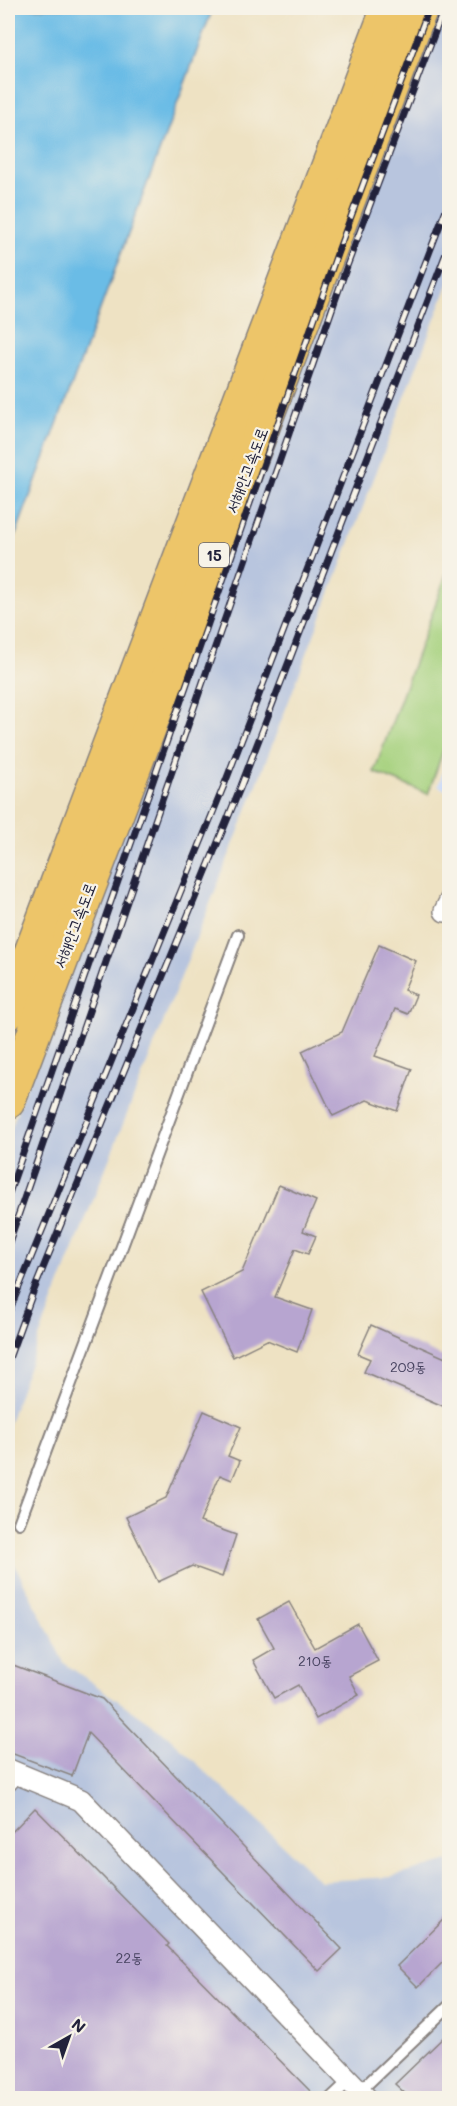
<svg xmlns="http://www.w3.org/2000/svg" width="457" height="2106" viewBox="0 0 457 2106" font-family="Mali,'Poor Story',sans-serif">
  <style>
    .built { fill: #ccdbf9 }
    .industrial { fill: #b8c5de }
    .green { fill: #a6d17e; stroke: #647a5c; stroke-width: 1.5 }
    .water { fill: #6bbce6; stroke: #466f90; stroke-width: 1.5 }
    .building { fill: #b7a5d0 }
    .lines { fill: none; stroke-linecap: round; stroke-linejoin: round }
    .lane-casing { stroke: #88827f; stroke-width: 14 }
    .street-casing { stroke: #88827f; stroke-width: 24 }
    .highway-casing { stroke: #88827f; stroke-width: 36 }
    .lane { stroke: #fff; stroke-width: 10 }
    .street { stroke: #fff; stroke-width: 21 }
    .highway { stroke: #edc569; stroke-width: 33 }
    .rail-casing { stroke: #22223b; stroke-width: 7 }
    .rail { stroke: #f7f3e8; stroke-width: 4.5; stroke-dasharray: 14; stroke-linecap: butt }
    .labels { text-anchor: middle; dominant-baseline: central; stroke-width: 4.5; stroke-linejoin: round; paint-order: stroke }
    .number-label { font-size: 14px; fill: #474360 }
    .shield { fill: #f7f3e8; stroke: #62616f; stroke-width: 1.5 }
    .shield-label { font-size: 15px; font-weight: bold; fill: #22223b }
    .street-label { font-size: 16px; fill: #22223b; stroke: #f7f3e8 }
  </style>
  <rect width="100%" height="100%" fill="#f7f3e8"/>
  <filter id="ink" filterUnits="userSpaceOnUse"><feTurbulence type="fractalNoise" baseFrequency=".0167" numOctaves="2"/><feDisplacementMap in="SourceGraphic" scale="12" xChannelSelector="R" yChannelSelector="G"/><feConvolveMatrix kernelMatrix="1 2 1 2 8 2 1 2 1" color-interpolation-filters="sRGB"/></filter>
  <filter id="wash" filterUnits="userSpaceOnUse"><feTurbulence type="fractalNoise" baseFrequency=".008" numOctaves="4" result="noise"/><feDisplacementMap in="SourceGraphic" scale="24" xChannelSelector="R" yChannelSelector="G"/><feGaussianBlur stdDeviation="1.35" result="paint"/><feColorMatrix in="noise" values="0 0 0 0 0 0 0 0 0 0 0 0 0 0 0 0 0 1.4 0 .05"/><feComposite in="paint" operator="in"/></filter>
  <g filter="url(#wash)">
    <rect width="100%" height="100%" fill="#eee2c3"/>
    <polygon class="built" points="449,755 449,792 438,786"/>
    <g class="industrial">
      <polygon points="413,8 449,8 449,282 254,792 43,1327 8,1425 8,1137"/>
      <polygon points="8,1551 64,1663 167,1735 320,1881 391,1877 449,1861 449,2098 8,2098"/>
    </g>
    <polygon class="green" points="449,567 449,734 428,794 374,772"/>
    <polygon class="water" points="8,8 213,8 8,555"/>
    <g id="blocks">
      <g class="building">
        <polygon points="379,945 416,961 404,990 416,995 408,1014 395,1009 375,1056 412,1069 397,1111 367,1100 333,1116 302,1051 342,1032"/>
        <polygon points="279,1185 316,1201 303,1231 316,1236 308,1254 295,1249 275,1297 312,1310 297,1352 267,1340 233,1357 201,1292 242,1272"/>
        <polygon points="371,1325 450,1360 450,1409 364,1372 370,1359 358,1354"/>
        <polygon points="204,1411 241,1427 228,1456 240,1461 232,1480 220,1475 200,1522 236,1535 222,1577 192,1566 158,1582 126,1517 166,1498"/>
        <polygon points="289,1602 315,1648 358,1624 378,1661 349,1676 359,1695 316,1719 298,1685 274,1698 253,1660 274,1648 258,1619"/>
        <polygon points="8,1663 102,1699 342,1949 319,1971 88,1733 72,1776 8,1752"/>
        <polygon points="35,1808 169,1944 167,1946 317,2098 8,2098 8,1836"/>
        <polygon points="450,1914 450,1955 418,1987 397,1966"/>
        <polygon points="450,2031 450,2098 410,2098 395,2084"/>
      </g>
    </g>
  </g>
  <g filter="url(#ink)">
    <use href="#blocks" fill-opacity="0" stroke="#88827f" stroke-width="1.5"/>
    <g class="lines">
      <g class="lane-casing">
        <g id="lane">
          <polyline points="19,1523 238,935"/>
          <polyline points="359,2092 450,2005"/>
          <polyline points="331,2098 349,2081"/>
        </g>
      </g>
      <g class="street-casing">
        <g id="street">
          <polyline points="445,911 450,901"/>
          <polyline points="8,1780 11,1771 81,1800 366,2098"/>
        </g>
      </g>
      <g class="highway-casing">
        <g id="highway">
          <polyline points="8,1013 388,8"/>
          <polyline points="8,1102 421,8"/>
        </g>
      </g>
      <use href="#lane" class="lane"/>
      <use href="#street" class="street"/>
      <use href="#highway" class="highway"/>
      <g class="rail-casing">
        <g id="rail">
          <polyline points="8,1196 337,254 429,8"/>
          <polyline points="8,1245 347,266 444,8"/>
          <polyline points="8,1314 225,783 450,199"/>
          <polyline points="8,1361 32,1295 241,786 450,243"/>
        </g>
      </g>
      <use href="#rail" class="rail"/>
    </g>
  </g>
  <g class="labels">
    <g class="number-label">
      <text x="408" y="1366">209동</text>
      <text x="315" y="1660">210동</text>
      <text x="129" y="1957">22동</text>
    </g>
    <rect class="shield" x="199" y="543" width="30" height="24" rx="4.5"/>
    <g class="shield-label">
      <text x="214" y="555">15</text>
    </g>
    <g class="street-label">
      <text transform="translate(246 470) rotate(-69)">서해안고속도로</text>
      <text transform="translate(74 925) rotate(-69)">서해안고속도로</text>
    </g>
  </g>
  <rect width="457" height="2106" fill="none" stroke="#f7f3e8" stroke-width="30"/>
  <g transform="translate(69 2037) rotate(40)" stroke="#f7f3e8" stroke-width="4.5" paint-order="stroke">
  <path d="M0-4.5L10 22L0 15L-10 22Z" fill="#22223b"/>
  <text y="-9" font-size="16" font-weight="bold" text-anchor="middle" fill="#22223b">N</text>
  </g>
</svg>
